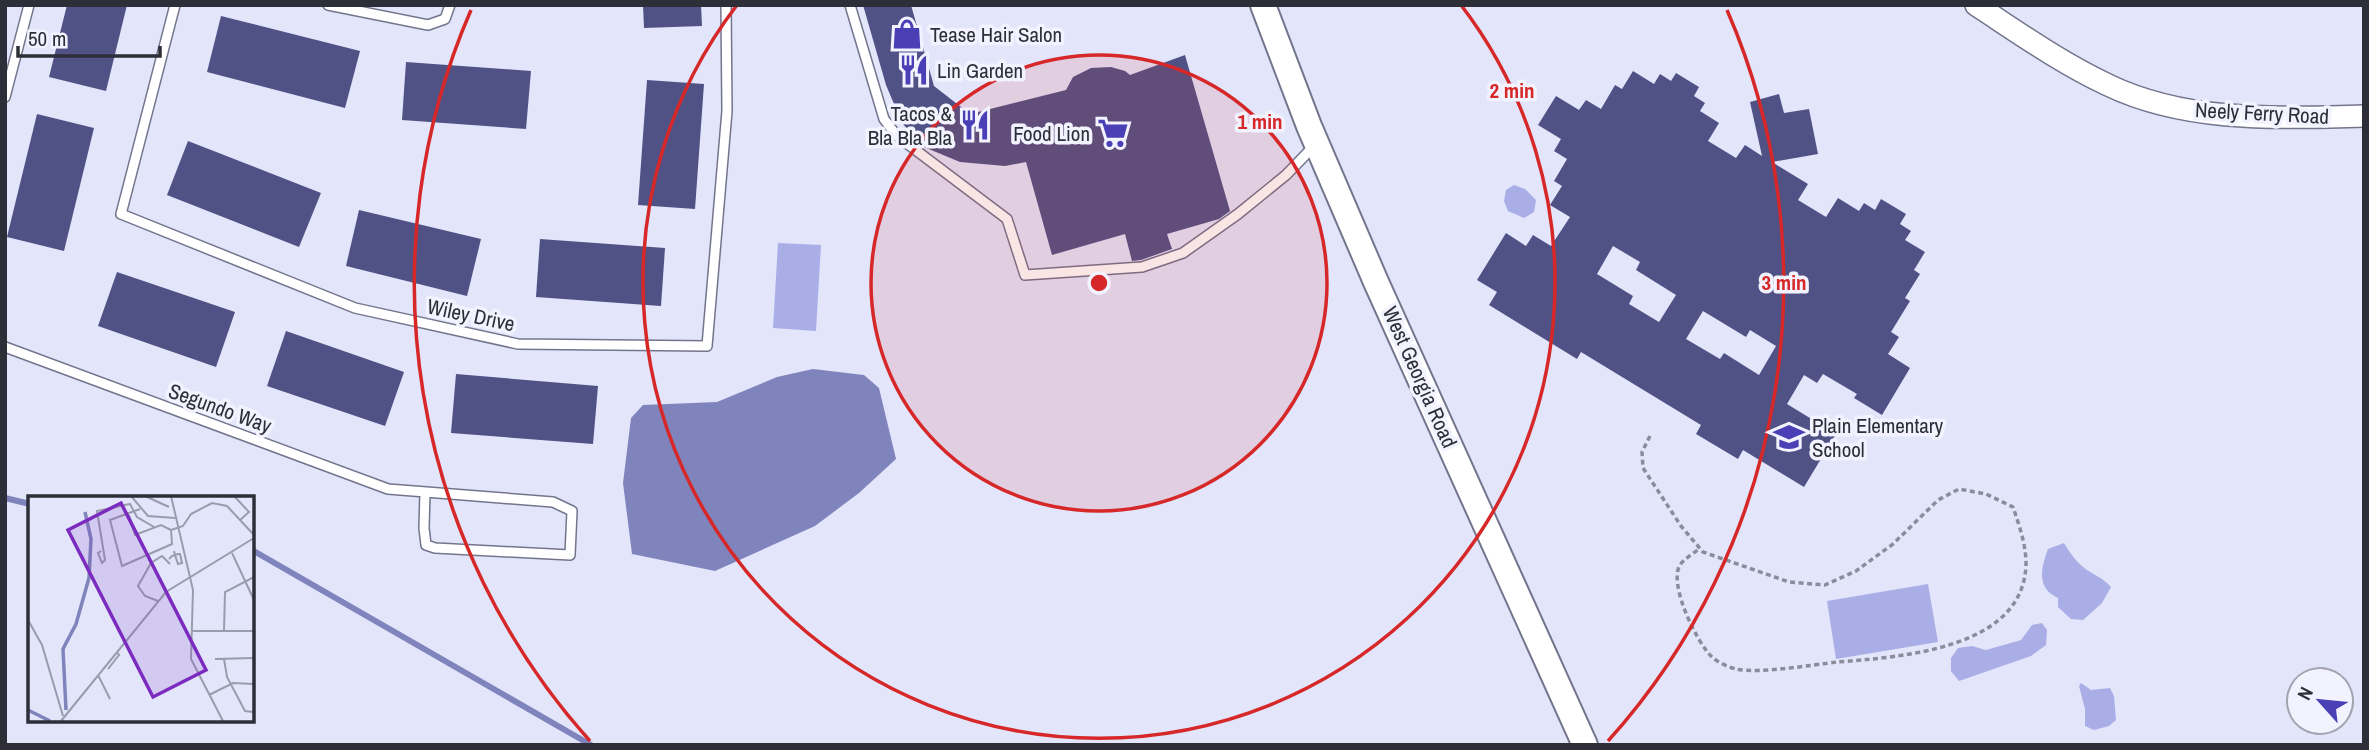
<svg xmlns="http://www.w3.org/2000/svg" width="2369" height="750" viewBox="0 0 2369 750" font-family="'Archivo Narrow',sans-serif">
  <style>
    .green { fill: #aaaee6 }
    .water { fill: #8084bc }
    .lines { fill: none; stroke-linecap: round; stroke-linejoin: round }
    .stream { stroke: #8084bc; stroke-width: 6 }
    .building { fill: #505286; fill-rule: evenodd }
    .service-casing { stroke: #73758d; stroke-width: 12 }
    .tertiary-casing { stroke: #73758d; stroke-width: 24 }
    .secondary-casing { stroke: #73758d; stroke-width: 28 }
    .path { stroke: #8a8c9c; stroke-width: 3.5; stroke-dasharray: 5 3.5; stroke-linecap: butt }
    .service { stroke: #fff; stroke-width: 9 }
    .tertiary { stroke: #fff; stroke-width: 21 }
    .secondary { stroke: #fff; stroke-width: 24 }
    .ring { fill: none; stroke: #d62828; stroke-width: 3.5 }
    .labels { text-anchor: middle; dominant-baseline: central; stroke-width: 7; stroke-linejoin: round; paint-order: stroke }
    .poi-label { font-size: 21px; fill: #2d2e38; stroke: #f2f3fe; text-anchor: start }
    .street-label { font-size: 21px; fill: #2d2e38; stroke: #f2f3fe }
    .inset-river { fill: none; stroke: #8084bc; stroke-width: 3.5 }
    .inset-road { fill: none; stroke: #9a9cad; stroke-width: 2 }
    .view { fill: #7b2cbf; fill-opacity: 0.15; stroke: #7b2cbf; stroke-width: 3.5 }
    .inset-edge { fill: none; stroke: #2d2e38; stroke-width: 3.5 }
    .centre { fill: #d62828; stroke: #f2f3fe; stroke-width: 3.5 }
    .ring-label { font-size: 21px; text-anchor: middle; font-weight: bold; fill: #d62828; stroke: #f2f3fe; stroke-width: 7; stroke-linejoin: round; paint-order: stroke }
  </style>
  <rect width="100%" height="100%" fill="#e3e5fb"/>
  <g class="green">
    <polygon points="1514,185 1525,189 1536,200 1534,212 1524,218 1508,211 1504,201 1506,190"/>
    <polygon points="778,243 821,245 816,331 773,328"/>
    <path d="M2064,543c6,10 13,20 23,27 9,6 16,8 24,17l-9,16 -19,17 -12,-1 -13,-12v-9c-22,-10 -17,-30 -10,-49z"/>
    <polygon points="1928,584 1938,642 1836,659 1827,601"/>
    <polygon points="2042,623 2047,630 2046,645 2031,656 1959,681 1951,671 1951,658 1958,648 1972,646 1986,650 2021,640 2032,625"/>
    <polygon points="2081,683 2091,690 2110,688 2114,696 2116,720 2109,726 2094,730 2085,726 2085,709 2079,686"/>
  </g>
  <polygon class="water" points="813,369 864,375 879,388 896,459 859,493 815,526 715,571 632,554 623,483 631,418 643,405 717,402 777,377"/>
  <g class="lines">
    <g class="stream">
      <polyline points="5,498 30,504"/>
      <polyline points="252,550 591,745"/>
    </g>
  </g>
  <g class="building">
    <polygon points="67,5 127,5 106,91 49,77"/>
    <polygon points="643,5 701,5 702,26 644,28"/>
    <polygon points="863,5 911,5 934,86 970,114 1066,90 1073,77 1091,68 1111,67 1125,71 1130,75 1185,55 1230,211 1219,219 1167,234 1172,249 1141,260 1132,261 1125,234 1052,255 1026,162 1005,166 960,162 924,147 902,123 886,85"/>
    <polygon points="221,16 360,51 345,108 207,72"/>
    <polygon points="406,62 531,71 526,129 402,120"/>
    <path d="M1633,71l21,13 6,-10 11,7 5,-8 23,14 -5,9 11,7 -5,8 19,12 -11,18 28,17 9,-13 17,11 -12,-54 29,-8 5,19 25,-4 9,45 -46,8 36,22 -10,16 28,17 12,-19 21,13 5,-8 11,7 6,-11 25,15 -6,10 11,7 -6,9 20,12 -11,18 6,4 -15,24 5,3 -19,31 8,5 -11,17 22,14 -28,47 -28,-17 3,-4 -34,-20 -6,9 -13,-8 -17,29 49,30 -32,53 -61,-37 -5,9 -42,-25 5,-9 -120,-73 -4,7 -88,-54 8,-13 -20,-12 29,-47 20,13 7,-11 18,11 19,-29 -20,-12 12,-19 -8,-5 13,-22 -13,-8 7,-12 -23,-14 18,-29 23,14 7,-10 15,9 14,-24 7,4zM1613,246l27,16 -4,8 40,25 -17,27 -30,-18 4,-8 -36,-22zM1703,311l43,26 4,-7 26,16 -17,29 -35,-22 -4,6 -34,-20z"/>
    <polygon points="647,80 704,84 695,209 638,205"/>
    <polygon points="37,114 94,128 64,251 7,237"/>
    <polygon points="188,141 321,193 299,247 167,195"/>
    <polygon points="359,210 481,239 467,296 346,266"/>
    <polygon points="540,239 665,248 661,306 536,297"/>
    <polygon points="117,272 235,312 216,367 98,326"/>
    <polygon points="286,331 404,372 385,426 267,386"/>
    <polygon points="456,374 598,386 593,444 451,433"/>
  </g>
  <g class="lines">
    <g class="service-casing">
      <g id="service">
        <polyline points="175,5 121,214 355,308 518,344 707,346 727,111 726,5"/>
        <polyline points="328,5 428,25 445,19 450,5"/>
        <polyline points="850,5 884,119 897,136 1007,219 1025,275 1142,267 1183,253 1238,214 1286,175 1314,146"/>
        <polyline points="5,97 29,5"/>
        <polyline points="5,347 388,489 553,502 572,511 570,555 435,548 426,545 424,528 425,492"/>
      </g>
    </g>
    <g class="tertiary-casing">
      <path id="tertiary" d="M1976,5c43,28 85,58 132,80 79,38 170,33 256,31"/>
    </g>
    <g class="secondary-casing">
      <polyline id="secondary" points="1263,5 1309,126 1376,282 1585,745"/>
    </g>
    <path class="path" d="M1650,436l-8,16 1,16 38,58 22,26 86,30 36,3 31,-14 37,-27 45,-44 21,-11 27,5 27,13c6,18 13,37 13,57 -2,86 -127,93 -189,98 -25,3 -79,12 -101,7 -8,-2 -19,-7 -24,-12 -15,-14 -44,-73 -32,-92 4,-6 14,-12 20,-17"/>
    <use href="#service" class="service"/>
    <use href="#tertiary" class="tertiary"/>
    <use href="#secondary" class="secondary"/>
  </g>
  <circle cx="1099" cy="283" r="228" fill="#d62828" fill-opacity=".12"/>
  <g class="ring">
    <circle cx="1099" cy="283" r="228"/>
    <path d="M1461 5A456 456 0 1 1 737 5"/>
    <path d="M590 741A685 685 0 0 1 471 10M1727 10A685 685 0 0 1 1608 741"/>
  </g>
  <defs>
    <g id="shop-bare" transform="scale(2.415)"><path d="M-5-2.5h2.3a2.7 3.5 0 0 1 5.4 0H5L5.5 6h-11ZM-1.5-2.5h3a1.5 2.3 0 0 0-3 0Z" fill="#4b3fb6" stroke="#f2f3fe" stroke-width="2.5" paint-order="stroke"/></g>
    <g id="restaurant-bare" transform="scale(2.415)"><path d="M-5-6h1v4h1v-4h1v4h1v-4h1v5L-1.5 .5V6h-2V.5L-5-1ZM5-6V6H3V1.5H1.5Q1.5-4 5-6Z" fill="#4b3fb6" stroke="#f2f3fe" stroke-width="2.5" paint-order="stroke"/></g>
    <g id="supermarket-bare" transform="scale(2.415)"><path d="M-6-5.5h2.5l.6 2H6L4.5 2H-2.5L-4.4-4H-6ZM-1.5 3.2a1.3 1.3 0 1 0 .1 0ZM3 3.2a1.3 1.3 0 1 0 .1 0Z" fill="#4b3fb6" stroke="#f2f3fe" stroke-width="2.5" paint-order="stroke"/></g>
    <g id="school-bare" transform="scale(2.415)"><path d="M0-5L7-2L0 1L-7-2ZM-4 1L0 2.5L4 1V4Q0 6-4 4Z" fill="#4b3fb6" stroke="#f2f3fe" stroke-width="2.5" paint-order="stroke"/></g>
  </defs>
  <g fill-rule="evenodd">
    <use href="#shop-bare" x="907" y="34"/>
    <use href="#restaurant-bare" x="914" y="70"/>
    <use href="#restaurant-bare" x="975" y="125"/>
    <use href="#supermarket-bare" x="1113" y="133"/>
    <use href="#school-bare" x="1789" y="437"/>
  </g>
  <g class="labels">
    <g class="poi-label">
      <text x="930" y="34">Tease Hair Salon</text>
      <text x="937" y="70">Lin Garden</text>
      <text x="952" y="113" text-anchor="end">Tacos &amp;<tspan x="952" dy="24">Bla Bla Bla</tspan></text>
      <text x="1090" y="133" text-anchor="end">Food Lion</text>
      <text x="1812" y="425">Plain Elementary<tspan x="1812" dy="24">School</tspan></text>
    </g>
    <g class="street-label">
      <text transform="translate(2262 113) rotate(3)">Neely Ferry Road</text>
      <text transform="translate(471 315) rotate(12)">Wiley Drive</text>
      <text transform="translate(1420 377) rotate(66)">West Georgia Road</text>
      <text transform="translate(220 408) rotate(20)">Segundo Way</text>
    </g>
  </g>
  <g transform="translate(28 496)">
    <rect width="226" height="226" fill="#e3e5fb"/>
    <path class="inset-river" d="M0,214l22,11M38,214l-3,-61 13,-25 13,-46 2,-39 -6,-27"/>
    <path class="inset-road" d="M103,0l17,20 27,2M117,0l24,11M143,0l22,94 -2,69 32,62M206,0l15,16 -9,8M112,13l-30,11 12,46 50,-22 -1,-14 12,-4 8,-12 21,-11 15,3 27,29M101,19l6,20 26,-10 10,5M73,55l-3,2 4,10 3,-3 -8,-49 33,-7 7,13 17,10M204,57l22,47M141,63l3,-3 6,-2h2l2,9 -4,1 -3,-9 -1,-4M130,105l-13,-5 -7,-10 13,-23 11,-7 8,8M0,124l14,25 21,71M164,135h62M196,135l1,-39 29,-15M187,163l38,-1M196,163l3,18 18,34 9,1M80,173l11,-14 -2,-3M70,179l12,24M181,199l24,-12 21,1M33,225l105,-129 88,-54"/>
    <path class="view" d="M93,7l85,167 -53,27 -85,-167z"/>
    <rect width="226" height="226" class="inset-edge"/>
  </g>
  <circle cx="1099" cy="283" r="10" class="centre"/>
  <g class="ring-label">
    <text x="1512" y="98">2 min</text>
    <text x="1260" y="129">1 min</text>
    <text x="1784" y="290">3 min</text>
  </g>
  <rect width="2369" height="750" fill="none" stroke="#2d2e38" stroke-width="14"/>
  <g transform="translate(2320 701) rotate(297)"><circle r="33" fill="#f2f3fe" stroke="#a3a4af" stroke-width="2"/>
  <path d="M0-5L12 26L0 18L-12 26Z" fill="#4b3fb6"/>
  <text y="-10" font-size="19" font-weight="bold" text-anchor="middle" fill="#2d2e38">N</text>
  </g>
  <path d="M18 46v10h142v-10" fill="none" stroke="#2d2e38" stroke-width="3.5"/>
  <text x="28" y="46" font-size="21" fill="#2d2e38" stroke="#f2f3fe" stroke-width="5" paint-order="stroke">50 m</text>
</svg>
